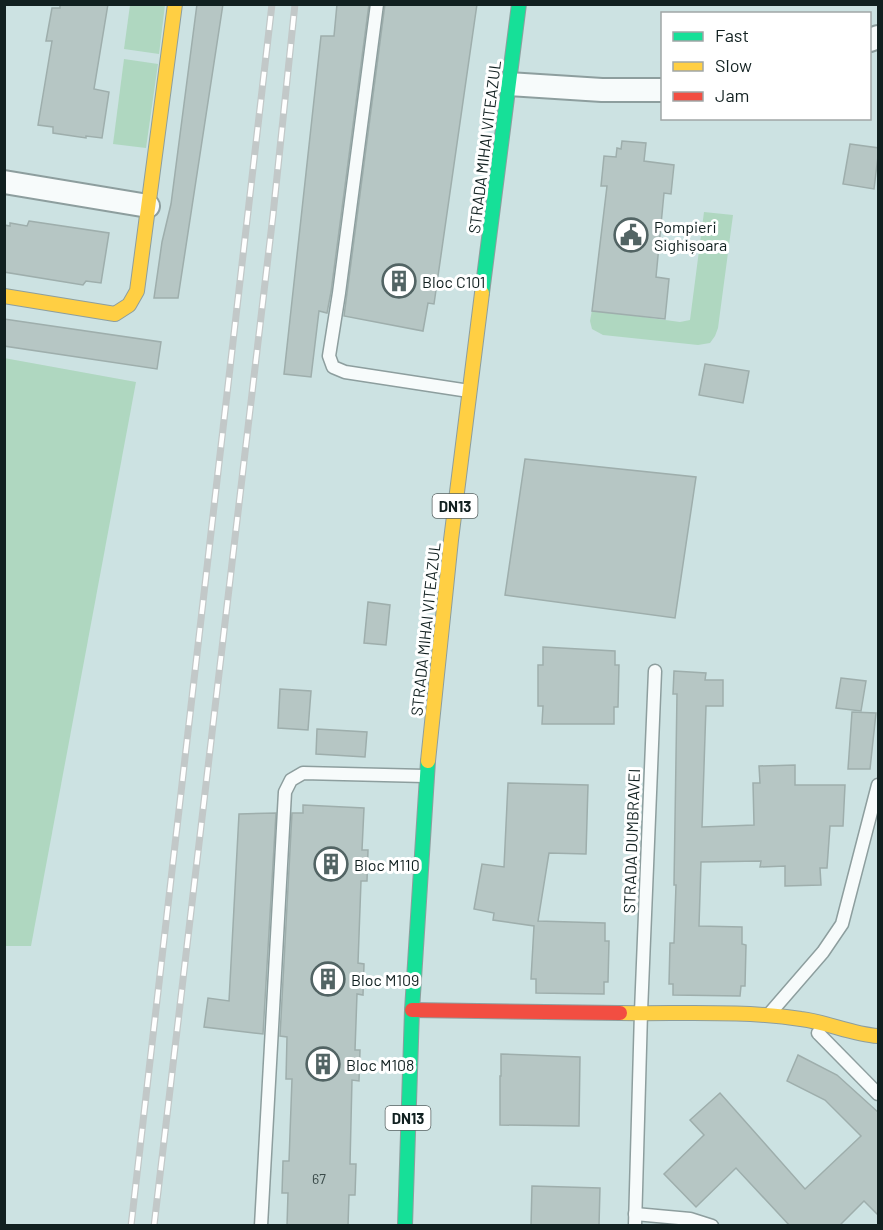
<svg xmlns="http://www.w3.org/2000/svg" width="883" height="1230" viewBox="0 0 883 1230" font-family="Barlow,sans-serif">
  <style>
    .green { fill: #afd7c0 }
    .building { fill: #b6c6c4; stroke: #9eaeac; stroke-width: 1.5 }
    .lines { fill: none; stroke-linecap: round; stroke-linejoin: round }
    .lane-casing { stroke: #8d9e9e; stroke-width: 15 }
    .street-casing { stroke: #8d9e9e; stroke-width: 26 }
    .fast-casing { stroke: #8d9e9e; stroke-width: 16 }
    .slow-casing { stroke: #8d9e9e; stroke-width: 16 }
    .jam-casing { stroke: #8d9e9e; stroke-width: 16 }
    .lane { stroke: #f7fbfb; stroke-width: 12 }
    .street { stroke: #f7fbfb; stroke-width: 22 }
    .fast { stroke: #16e098; stroke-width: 14 }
    .slow { stroke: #ffcf43; stroke-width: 14 }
    .jam { stroke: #f24e42; stroke-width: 14 }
    .rail-casing { stroke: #c2c8c8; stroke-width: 7 }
    .rail { stroke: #fff; stroke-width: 4.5; stroke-dasharray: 14; stroke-linecap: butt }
    .labels { text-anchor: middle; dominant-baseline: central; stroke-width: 6; stroke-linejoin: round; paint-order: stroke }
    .number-label { font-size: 14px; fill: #3a4a49 }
    .shield { fill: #fff; stroke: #586363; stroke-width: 1.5 }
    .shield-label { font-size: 15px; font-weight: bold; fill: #112020 }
    .street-label { font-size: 16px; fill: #112020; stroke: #fff }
    .poi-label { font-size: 16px; fill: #112020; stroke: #fff; text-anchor: start }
  </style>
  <rect width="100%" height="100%" fill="#cce2e2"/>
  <g class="green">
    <polygon points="130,5 165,5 159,54 124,49"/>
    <polygon points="124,59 158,64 146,148 113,144"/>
    <polygon points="704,212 733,215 718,328 715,336 710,343 698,345 603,335 592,329 590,321 592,310 680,322 690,320"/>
    <polygon points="4,358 136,382 31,946 4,946"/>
  </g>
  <g class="building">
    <polygon points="60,4 108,4 94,89 109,92 102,138 86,136 86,138 53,133 53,127 38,125 52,41 46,41 52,8 60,8"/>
    <polygon points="197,4 223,4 178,298 154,298 162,242 171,204"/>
    <polygon points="337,4 369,4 331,292 327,313 319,311 311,377 284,374 321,36 334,36"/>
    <polygon points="385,4 477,4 434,304 428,303 423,331 344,316"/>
    <polygon points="622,141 646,143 644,161 674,165 671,194 664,193 656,277 669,279 665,319 592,311 607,186 601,186 604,156 616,157 617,148 621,149"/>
    <polygon points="850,144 879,148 874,189 843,184"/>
    <polygon points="29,221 109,233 101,283 86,281 83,285 4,272 4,225 10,226 10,223 27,226"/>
    <polygon points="4,319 161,342 157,369 4,346"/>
    <polygon points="705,364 749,371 743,403 699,395"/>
    <polygon points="525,459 696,477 675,618 505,595"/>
    <polygon points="368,602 390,605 386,645 364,643"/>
    <polygon points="543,647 615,651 615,665 619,665 618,707 614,707 614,724 542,724 543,706 538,706 538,665 543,665"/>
    <polygon points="674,671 706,673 705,680 723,680 723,706 706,706 702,827 754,825 753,783 760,783 759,766 795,765 795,785 845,785 843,826 830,826 827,868 820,868 821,885 785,886 785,866 760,867 761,861 701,862 699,926 742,927 742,944 746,945 745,986 741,986 740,996 673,995 673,984 669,984 670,943 674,943 676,885 674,885 677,694 673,694"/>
    <polygon points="841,678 866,681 861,711 836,708"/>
    <polygon points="280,689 311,691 308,730 278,728"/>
    <polygon points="852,712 876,713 870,769 848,769"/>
    <polygon points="317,729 367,732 365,757 316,754"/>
    <polygon points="508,783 588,785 586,854 549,853 538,921 605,923 605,941 609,941 608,982 604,982 604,994 536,993 536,979 531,979 534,926 493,920 494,913 474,909 482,864 504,867"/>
    <polygon points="303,805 364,808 362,850 368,850 367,881 361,881 358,963 364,964 363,995 357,994 355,1050 360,1050 359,1081 352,1080 350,1164 356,1164 355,1195 349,1195 348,1226 287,1226 288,1193 282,1193 283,1161 289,1161 292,1079 286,1079 287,1037 280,1036 292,813 303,813"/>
    <polygon points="276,813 263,1034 204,1027 208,998 229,1001 239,814"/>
    <polygon points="501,1054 580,1057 579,1126 500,1125 500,1076 501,1076"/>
    <polygon points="798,1055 837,1075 879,1113 879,1216 864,1201 839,1226 790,1226 736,1168 696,1207 664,1174 704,1135 690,1120 720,1093 805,1189 861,1136 825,1100 787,1081"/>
    <polygon points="532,1186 600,1188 599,1226 531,1226"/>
  </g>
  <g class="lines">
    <g class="lane-casing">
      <g id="lane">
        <polyline points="377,4 339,293 329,356 333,367 345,372 469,391"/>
        <polyline points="771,1012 823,952 842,924 878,785"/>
        <polyline points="818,1033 878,1094"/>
        <polyline points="635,1214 690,1219 712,1226"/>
        <polyline points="261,1226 285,792 291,780 303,773 425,776"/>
        <polyline points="635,1226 641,1012 655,671"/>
      </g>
    </g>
    <g class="street-casing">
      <g id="street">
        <polyline points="870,40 878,37"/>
        <polyline points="508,84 602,90 662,90"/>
        <polyline points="4,182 148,206"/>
      </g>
    </g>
    <g class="fast-casing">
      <g id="fast">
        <polyline points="482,293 519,4"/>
        <polyline points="405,1226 412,1010 428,761"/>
      </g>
    </g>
    <g class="slow-casing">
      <g id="slow">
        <polyline points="4,296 115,314 129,305 137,291 175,4"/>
        <polyline points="428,761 451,540 482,293"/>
        <path d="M620,1013c60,1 122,-3 181,6 26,3 50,15 77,17"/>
      </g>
    </g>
    <g class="jam-casing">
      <polyline id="jam" points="412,1010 620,1013"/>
    </g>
    <use href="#lane" class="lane"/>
    <use href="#street" class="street"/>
    <use href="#fast" class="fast"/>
    <use href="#slow" class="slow"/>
    <use href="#jam" class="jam"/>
    <g class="rail-casing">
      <g id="rail">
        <polyline points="131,1226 272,4"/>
        <polyline points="154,1226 273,215 295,4"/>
      </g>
    </g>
    <use href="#rail" class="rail"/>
  </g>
  <defs>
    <g id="civic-ring" transform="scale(1.725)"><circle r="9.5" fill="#fff" stroke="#526464" stroke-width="1.5"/><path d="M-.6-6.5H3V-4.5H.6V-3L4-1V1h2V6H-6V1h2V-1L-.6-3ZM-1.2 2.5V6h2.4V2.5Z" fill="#526464"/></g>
    <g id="building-ring" transform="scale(1.725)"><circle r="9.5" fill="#fff" stroke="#526464" stroke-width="1.5"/><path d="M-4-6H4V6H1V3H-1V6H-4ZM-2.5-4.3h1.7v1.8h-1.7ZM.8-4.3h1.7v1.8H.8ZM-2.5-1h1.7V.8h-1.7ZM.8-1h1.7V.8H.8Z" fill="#526464"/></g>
  </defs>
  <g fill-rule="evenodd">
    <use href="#civic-ring" x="631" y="235"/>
    <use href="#building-ring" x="399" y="281"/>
    <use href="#building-ring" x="331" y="864"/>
    <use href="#building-ring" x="328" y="979"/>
    <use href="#building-ring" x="323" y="1064"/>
  </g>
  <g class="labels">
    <g class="number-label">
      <text x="319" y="1178">67</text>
    </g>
    <g class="shield">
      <rect x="432.5" y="494" width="45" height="24" rx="4.5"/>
      <rect x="385.5" y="1106" width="45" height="24" rx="4.5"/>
    </g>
    <g class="shield-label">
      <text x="455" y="506">DN13</text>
      <text x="408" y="1118">DN13</text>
    </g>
    <g class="street-label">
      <text transform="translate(484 147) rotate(-83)">STRADA MIHAI VITEAZUL</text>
      <text transform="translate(425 629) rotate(-84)">STRADA MIHAI VITEAZUL</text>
      <text transform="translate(631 841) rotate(-88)">STRADA DUMBRAVEI</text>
    </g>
    <g class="poi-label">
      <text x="654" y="226">Pompieri<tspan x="654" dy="18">Sighișoara</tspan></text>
      <text x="422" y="281">Bloc C101</text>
      <text x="354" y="864">Bloc M110</text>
      <text x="351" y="979">Bloc M109</text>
      <text x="346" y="1064">Bloc M108</text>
    </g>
  </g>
  <rect width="883" height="1230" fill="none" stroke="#112020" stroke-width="12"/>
  <rect x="661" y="12" width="210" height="108" fill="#ffffff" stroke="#a0a6a6" stroke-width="1.5"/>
  <rect x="673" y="32" width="30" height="9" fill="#16e098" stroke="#a0a6a6" stroke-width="1.5"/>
  <text x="715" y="42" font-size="18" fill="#112020">Fast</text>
  <rect x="673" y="62" width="30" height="9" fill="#ffcf43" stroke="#a0a6a6" stroke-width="1.5"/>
  <text x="715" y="72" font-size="18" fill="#112020">Slow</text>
  <rect x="673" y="92" width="30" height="9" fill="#f24e42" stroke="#a0a6a6" stroke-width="1.5"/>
  <text x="715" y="102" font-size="18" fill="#112020">Jam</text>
</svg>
